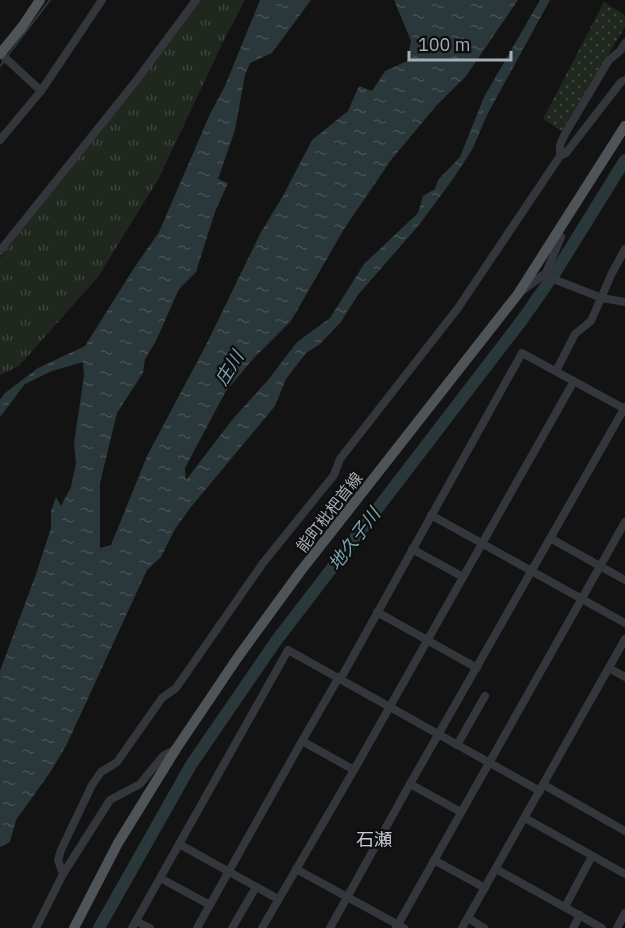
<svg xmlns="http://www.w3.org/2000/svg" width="625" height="928" viewBox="0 0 625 928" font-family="'IBM Plex Sans','Noto Sans JP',sans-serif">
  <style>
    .grass { fill: url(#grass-tufts) }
    .garden { fill: url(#garden-dots) }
    .water { fill: url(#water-ripples) }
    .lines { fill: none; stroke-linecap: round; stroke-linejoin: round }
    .stream { stroke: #2a373b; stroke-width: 2 }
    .river { stroke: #2a373b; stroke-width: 12 }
    .minor { stroke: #33363a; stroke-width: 8 }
    .major { stroke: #4f5459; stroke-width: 10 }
    .labels { text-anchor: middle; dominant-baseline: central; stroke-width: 4.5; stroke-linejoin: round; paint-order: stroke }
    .street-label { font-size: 16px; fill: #a4aeb6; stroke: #0e0e0f }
    .water-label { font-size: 18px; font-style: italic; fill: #79a6b2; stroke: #0e0e0f }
    .neighbourhood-label { font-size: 18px; fill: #c5cbd1; stroke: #0e0e0f }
  </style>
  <defs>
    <pattern id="grass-tufts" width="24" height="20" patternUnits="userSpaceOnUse" patternTransform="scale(1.5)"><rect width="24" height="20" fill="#1f271f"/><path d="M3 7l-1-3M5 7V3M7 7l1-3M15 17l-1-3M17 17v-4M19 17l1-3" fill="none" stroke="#3d443d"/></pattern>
    <pattern id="garden-dots" width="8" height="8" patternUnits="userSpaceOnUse" patternTransform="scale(1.5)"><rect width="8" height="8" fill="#1f271f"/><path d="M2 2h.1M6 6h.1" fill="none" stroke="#3d443d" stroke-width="1.8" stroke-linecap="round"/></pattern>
    <pattern id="water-ripples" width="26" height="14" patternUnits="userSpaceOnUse" patternTransform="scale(1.5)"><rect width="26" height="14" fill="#2a373b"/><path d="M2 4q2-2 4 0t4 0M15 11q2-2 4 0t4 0" fill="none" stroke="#465155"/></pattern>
  </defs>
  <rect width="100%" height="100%" fill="#131314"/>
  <polygon class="grass" points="197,0 245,0 224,40 159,178 98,277 19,366 0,375 0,258 165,48"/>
  <polygon class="garden" points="604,2 625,15 625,27 562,131 543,119"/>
  <polygon class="water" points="260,0 311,0 272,53 250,63 245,75 235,130 218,179 228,183 215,212 196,272 179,289 156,341 145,359 143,373 117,413 100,483 100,548 111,545 147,456 207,343 261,232 284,194 312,140 348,111 359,86 372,91 385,71 407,61 411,41 394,0 518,0 466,76 436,106 391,160 344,229 291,321 253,359 226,391 185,468 186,480 232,420 268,380 297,342 330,318 364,264 418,213 423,196 435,189 438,180 460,157 484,97 540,0 550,0 487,115 473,148 453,179 419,225 357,296 341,322 320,344 306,353 286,379 275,406 191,507 175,529 161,557 147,570 66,746 49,774 16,820 10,842 0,847 0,671 36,574 51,528 51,511 56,497 61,506 71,487 76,463 74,443 84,376 83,362 52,371 25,384 0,417 0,400 5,393 38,368 85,346 134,268 159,232 210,114 225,86"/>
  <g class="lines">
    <g class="stream">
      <polyline points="8,55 50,0"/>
      <polyline points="0,66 5,60"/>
    </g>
    <polyline class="river" points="99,928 191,765 276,641 522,320 555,273 625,160"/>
    <g class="minor">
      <polyline points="0,53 41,91"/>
      <polyline points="0,140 41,91 102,0"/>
      <polyline points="560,156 566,153 621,82 625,80"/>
      <polyline points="0,251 136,81 196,0"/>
      <polyline points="545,275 561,237 558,232"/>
      <polyline points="522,291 543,275 602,298 625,302"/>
      <polyline points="556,371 575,334 591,321 612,273 625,249"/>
      <polyline points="431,515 625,623"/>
      <polyline points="550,538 625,580"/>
      <polyline points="412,549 463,577"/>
      <polyline points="377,612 477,668"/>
      <polyline points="609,668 625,677"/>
      <polyline points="339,677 302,741 354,770"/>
      <polyline points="341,678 522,353 625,409"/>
      <polyline points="457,745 485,696"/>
      <polyline points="544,785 625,831"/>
      <polyline points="461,812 410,784 625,407"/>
      <polyline points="525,818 625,874"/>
      <polyline points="179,844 278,899"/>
      <polyline points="434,860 485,888"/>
      <polyline points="296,869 404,928"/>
      <polyline points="496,869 602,928"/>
      <polyline points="63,874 58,860 61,850 92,785 101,772 117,762 162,698 176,688 263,563 334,475 340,459 458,308 560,156 560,145 565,134 609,60 620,51 625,43"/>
      <polyline points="160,878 210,905"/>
      <polyline points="565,907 592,856"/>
      <polyline points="468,918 484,928"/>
      <polyline points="136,921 150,928"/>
      <polyline points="36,928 63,874 110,800 140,784 163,756 176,749"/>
      <polyline points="132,928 288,650 540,791"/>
      <polyline points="197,928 302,741"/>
      <polyline points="232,928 256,887"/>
      <polyline points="262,928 354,770 574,381"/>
      <polyline points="330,928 410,784"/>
      <polyline points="396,928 625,522"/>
      <polyline points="462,928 625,639"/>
      <polyline points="573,928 580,915"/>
      <polyline points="617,928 625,913"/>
    </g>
    <g class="major">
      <polyline points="0,54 22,27 40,0"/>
      <polyline points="74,928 118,843 176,749 238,657 300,572 518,294 625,126"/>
    </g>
  </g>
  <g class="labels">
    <g class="street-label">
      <text transform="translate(329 512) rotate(-52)">能町枇杷首線</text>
    </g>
    <g class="water-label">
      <text transform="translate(229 368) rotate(-58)">庄川</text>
      <text transform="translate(354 539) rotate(-53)">地久子川</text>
    </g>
    <g class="neighbourhood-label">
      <text x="374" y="839">石瀬</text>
    </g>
  </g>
  <path d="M409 51v9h102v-9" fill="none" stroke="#a4aeb6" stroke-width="3"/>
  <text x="418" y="51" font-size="18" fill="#a4aeb6" stroke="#0e0e0f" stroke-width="4.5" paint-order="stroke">100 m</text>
</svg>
